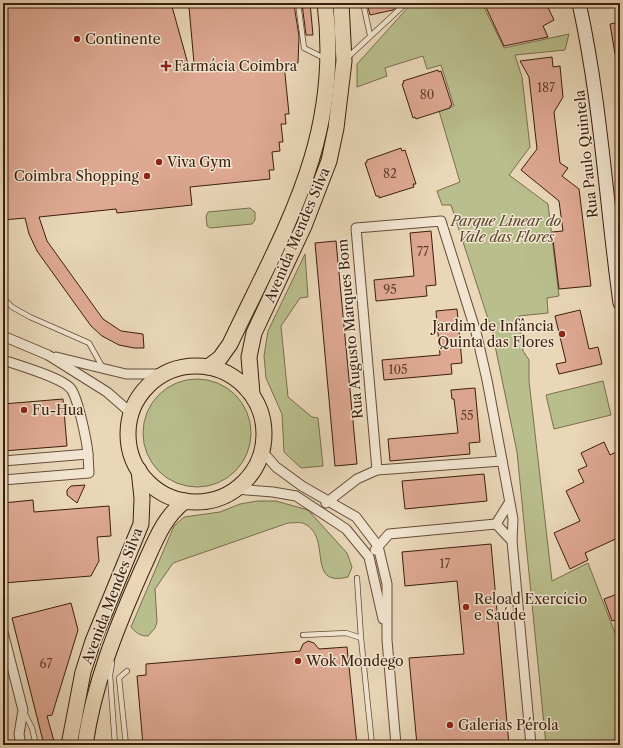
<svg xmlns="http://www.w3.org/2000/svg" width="623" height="748" viewBox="0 0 623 748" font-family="'Libre Caslon Text',serif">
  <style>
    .green { fill: #b9be8d; stroke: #7a6e4d }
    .building { fill: #dea892; stroke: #3c1e0d }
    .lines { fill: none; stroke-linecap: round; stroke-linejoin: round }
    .lane-casing { stroke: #674c38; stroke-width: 6 }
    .street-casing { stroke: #674c38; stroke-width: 11 }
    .secondary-casing { stroke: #3c1e0d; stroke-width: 15 }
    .primary-casing { stroke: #3c1e0d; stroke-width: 17 }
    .lane { stroke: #f1e5d1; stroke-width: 4.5 }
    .street { stroke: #f1e5d1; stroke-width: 9 }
    .secondary { stroke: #f1e5d1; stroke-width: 13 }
    .primary { stroke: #e9d7b8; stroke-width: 15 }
    .poi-dot { fill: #8f2418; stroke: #f1e5d1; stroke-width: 1.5 }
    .labels { text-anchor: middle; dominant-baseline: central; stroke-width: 3; stroke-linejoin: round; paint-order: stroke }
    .number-label { font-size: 12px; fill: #64402e }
    .poi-label { font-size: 14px; fill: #3c1e0d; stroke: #f1e5d1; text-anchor: start }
    .street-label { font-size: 14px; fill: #3c1e0d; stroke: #f1e5d1 }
    .park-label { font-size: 14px; font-style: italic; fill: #5b462d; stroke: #f1e5d1 }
  </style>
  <rect width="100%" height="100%" fill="#e9d7b8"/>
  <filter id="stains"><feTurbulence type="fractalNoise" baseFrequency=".005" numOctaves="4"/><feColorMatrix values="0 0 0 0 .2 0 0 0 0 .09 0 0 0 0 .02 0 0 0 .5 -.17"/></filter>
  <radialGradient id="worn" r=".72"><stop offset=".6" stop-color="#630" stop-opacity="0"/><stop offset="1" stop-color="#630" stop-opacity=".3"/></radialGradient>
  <g class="green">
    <polygon points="412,3 482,3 504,48 569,34 565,50 515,55 522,77 530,147 509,175 548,204 559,296 547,298 548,313 519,316 523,351 529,360 529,381 552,581 588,563 620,646 620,745 546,745 517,452 492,331 451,205 442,205 437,191 460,182 439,111 454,106 441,65 427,69 423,56 385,68 387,76 357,87 357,64"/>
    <polygon points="250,208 255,212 255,220 252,224 210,228 207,226 206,216 208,212"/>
    <polygon points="305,254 308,297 300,298 281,326 288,397 312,417 318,418 323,466 301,468 284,452 282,414 266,378 264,356 268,331"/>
    <circle cx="197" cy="433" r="54"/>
    <polygon points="603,381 611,415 554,429 546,395"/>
    <path d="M257,501h19l32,9 39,43 5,14 -4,10c-44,11 -14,-41 -45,-54 -4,-1 -10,0 -15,0l-115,40 -18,26 2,33 -2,6 -7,8c-8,0 -12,-3 -17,-9l43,-101 10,-9 36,-5 20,-8z"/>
  </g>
  <g class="building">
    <polygon points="3,3 171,3 188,64 194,63 189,7 238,3 266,3 266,7 294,5 299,36 298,63 284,64 289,114 285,114 286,124 281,124 283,142 279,142 280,151 272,152 274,170 269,170 270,179 190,187 192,205 117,213 116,209 39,217 47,241 103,319 121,331 143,334 144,348 134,348 119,345 102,336 91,326 37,251 29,234 25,218 3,220"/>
    <polygon points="310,3 313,35 306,35 302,4"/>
    <polygon points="367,3 399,3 399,4 393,10 370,15"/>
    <polygon points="484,3 546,3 554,20 543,26 548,37 504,46"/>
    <polygon points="620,22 620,54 615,54 610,24"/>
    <polygon points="552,57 553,67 560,66 563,97 554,112 560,163 568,168 562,176 579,189 591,286 559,289 552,232 563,231 559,201 521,170 537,149 529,77 520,61"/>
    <polygon points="438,70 439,72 441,71 452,105 450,106 450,108 416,119 415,117 413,118 402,84 404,83 403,81"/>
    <polygon points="401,148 402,151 405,150 416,184 413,184 414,187 379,198 379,196 376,196 365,163 367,162 367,160"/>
    <polygon points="431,231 436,285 426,286 427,296 376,301 374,280 414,276 410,233"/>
    <polygon points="336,241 357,464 335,466 315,243"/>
    <polygon points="457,309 462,363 451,364 452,374 384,380 382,360 440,355 436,311"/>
    <polygon points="580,310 589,349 598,347 602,364 559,374 556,364 566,362 555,316"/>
    <polygon points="475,388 480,442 469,443 470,454 390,461 388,439 458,433 454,399 452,399 451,390"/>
    <polygon points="63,399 67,446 3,451 3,404"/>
    <polygon points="604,442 610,455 616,452 620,461 620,537 585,553 588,560 570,569 554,533 580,521 566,491 584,482 578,470 587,466 581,453"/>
    <polygon points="484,474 487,501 405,509 402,481"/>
    <polygon points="85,485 77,503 67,495 67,490 71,486"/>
    <polygon points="33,500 34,512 109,506 111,536 97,537 99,561 91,576 3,583 3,503"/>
    <polygon points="491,544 509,745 417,745 409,658 464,654 457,581 405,586 402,552"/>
    <polygon points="620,593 620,618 612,621 604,599"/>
    <polygon points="71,603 78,630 52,715 47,716 55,745 44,745 12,618"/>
    <polygon points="308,641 314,643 319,649 347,647 357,745 143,745 137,676 146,675 146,664 300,651 303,644"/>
  </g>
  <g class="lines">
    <g class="lane-casing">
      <g id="lane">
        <polyline points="298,3 304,48 326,59"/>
        <polyline points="363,3 370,35"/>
        <polyline points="347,58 404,5 403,3"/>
        <polyline points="3,298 12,307 30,317 89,343 103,368"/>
        <polyline points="357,578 361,638 372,745"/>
        <polyline points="303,635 346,633 361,638"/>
        <polyline points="112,663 110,675 115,745"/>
        <polyline points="24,712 32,728 36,745"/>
        <polyline points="126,745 119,678 127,671"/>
      </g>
    </g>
    <g class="street-casing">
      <g id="street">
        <polyline points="3,336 48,355 107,392 131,413"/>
        <polyline points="56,357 126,374 162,374"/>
        <path d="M3,360c15,5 60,18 68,29 7,9 16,53 17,65"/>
        <polyline points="262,451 276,467 302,486 356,517 378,546 387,584 387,640 396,745"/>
        <polyline points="3,461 88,454 89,473 3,480"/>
        <polyline points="377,470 356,228 441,221 476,332 487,380 513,519 512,541 531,745"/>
        <polyline points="236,489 273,492 296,496 346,529 369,557 383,619"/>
        <polyline points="326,503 357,479 377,470 502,461"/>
        <polyline points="496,524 509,503"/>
        <polyline points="496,524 512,541"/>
        <polyline points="375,550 389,534 496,524"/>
        <polyline points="3,632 23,710 19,734 21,745"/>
      </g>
    </g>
    <g class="secondary-casing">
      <path id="secondary" d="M579,3c22,99 27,200 41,300"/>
    </g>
    <g class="primary-casing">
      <g id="primary">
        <circle cx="196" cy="434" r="68"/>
        <path d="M208,367l12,-9 10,-14c55,-116 112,-206 95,-341"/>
        <polyline points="252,394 249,357 254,333 304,226 329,161 336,128 344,61 341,3"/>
        <polyline points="69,745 83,672 93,641 141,524 142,498 139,470"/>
        <path d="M85,745c9,-62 31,-116 56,-173 12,-25 21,-54 44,-71"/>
      </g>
    </g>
    <use href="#lane" class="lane"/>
    <use href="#street" class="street"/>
    <use href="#secondary" class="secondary"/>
    <use href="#primary" class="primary"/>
  </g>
  <g class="poi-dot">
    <circle cx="77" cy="39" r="4"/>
    <path d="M164 60h4v4h4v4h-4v4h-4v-4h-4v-4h4z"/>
    <circle cx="159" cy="162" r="4"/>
    <circle cx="147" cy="176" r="4"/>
    <circle cx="562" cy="334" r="4"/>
    <circle cx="24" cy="410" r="4"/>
    <circle cx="466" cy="607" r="4"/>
    <circle cx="298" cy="661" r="4"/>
    <circle cx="450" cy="725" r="4"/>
  </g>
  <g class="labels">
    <g class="number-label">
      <text x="546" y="87">187</text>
      <text x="427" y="94">80</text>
      <text x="390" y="173">82</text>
      <text x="423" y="251">77</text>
      <text x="390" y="289">95</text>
      <text x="398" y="369">105</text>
      <text x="467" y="415">55</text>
      <text x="445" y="563">17</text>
      <text x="46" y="663">67</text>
    </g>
    <g class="poi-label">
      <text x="85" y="39">Continente</text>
      <text x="174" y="66">Farmácia Coimbra</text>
      <text x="167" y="162">Viva Gym</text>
      <text x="139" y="176" text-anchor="end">Coimbra Shopping</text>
      <text x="554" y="326" text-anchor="end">Jardim de Infância<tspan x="554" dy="16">Quinta das Flores</tspan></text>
      <text x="32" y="410">Fu-Hua</text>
      <text x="474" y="599">Reload Exercício<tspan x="474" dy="16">e Saúde</tspan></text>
      <text x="306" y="661">Wok Mondego</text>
      <text x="458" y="725">Galerias Pérola</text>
    </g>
    <g class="street-label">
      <text transform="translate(586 154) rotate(-96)">Rua Paulo Quintela</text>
      <text transform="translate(297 235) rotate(-67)">Avenida Mendes Silva</text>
      <text transform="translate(350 329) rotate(-95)">Rua Augusto Marques Bom</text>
      <text transform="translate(112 596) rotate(-69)">Avenida Mendes Silva</text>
    </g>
    <g class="park-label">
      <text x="506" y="221">Parque Linear do<tspan x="506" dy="16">Vale das Flores</tspan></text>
    </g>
  </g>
  <rect width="623" height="748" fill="none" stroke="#e9d7b8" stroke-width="16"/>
  <rect x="4" y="4" width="615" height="740" fill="none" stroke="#3c1e0d" stroke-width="2"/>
  <rect x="8" y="8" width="607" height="732" fill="none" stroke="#3c1e0d"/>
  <rect width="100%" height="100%" filter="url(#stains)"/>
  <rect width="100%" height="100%" fill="url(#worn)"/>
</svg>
